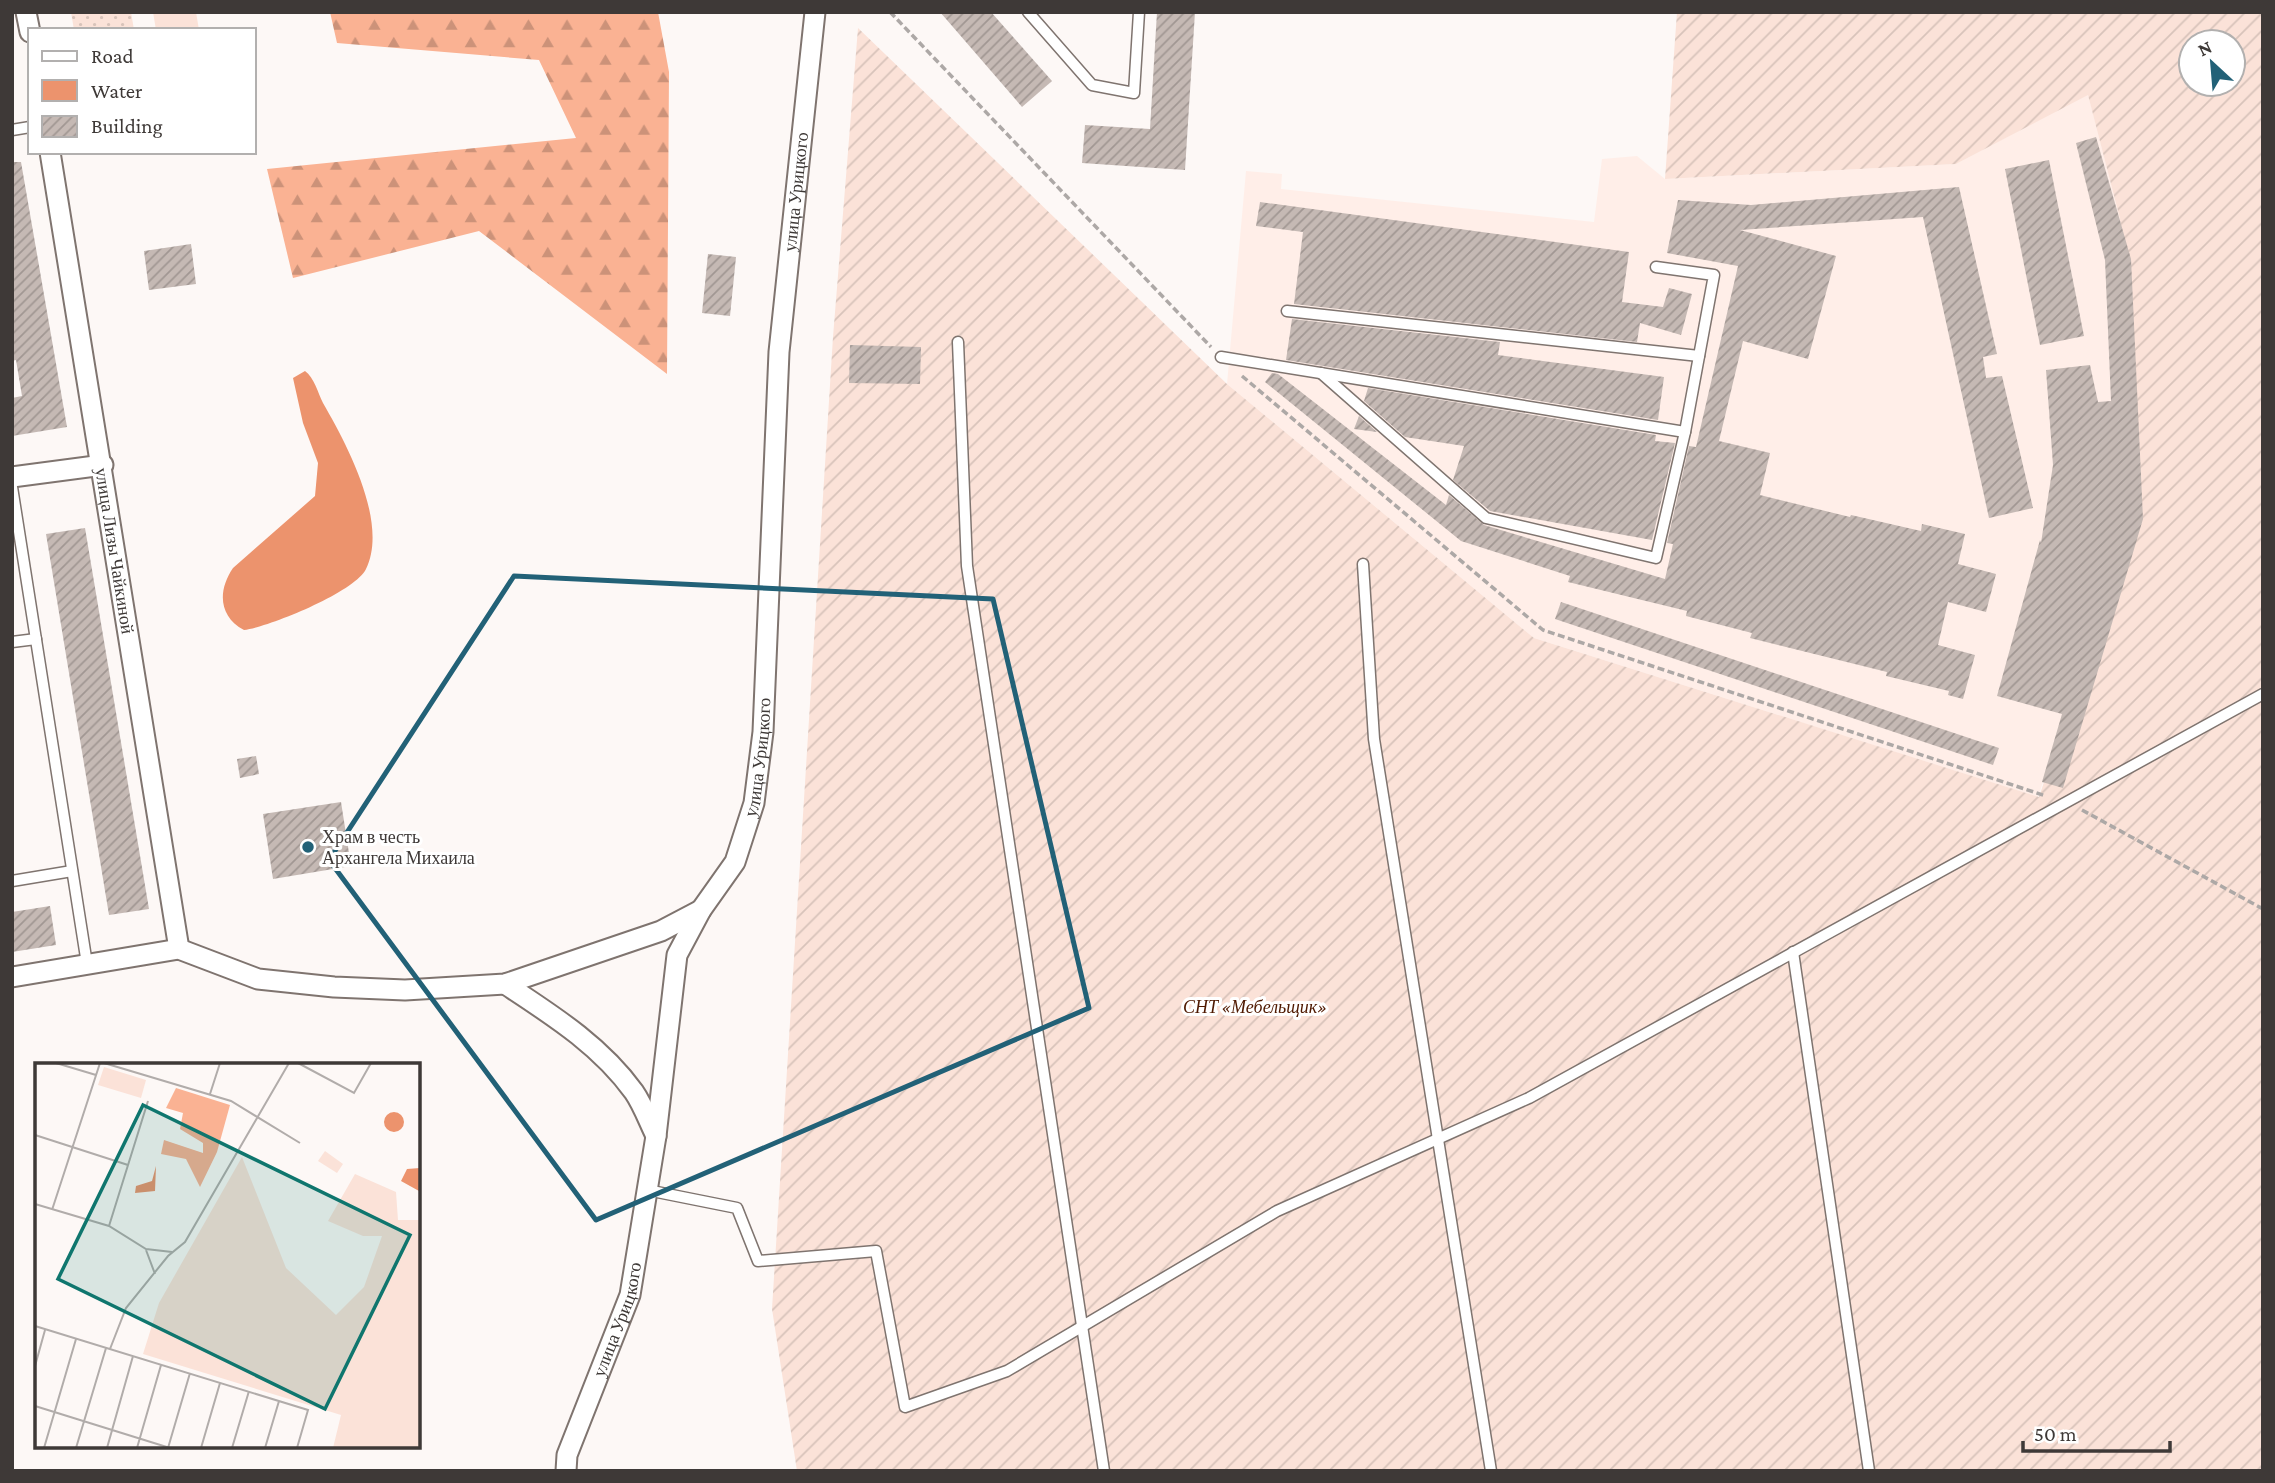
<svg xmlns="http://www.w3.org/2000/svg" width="2275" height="1483" viewBox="0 0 2275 1483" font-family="'Crimson Pro',serif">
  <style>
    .built { fill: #ffeee8 }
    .forest { fill: url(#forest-firs) }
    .park { fill: url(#park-dots) }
    .garden { fill: url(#garden-furrows); fill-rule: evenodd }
    .pitch { fill: #fbe2d8 }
    .water { fill: #ec936d }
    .building { fill: url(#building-hatch) }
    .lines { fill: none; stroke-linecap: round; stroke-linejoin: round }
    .service-casing { stroke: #7f746f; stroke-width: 13 }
    .minor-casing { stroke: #7f746f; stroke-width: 23 }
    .path { stroke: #ada8a6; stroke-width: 3.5; stroke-dasharray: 7 3.5; stroke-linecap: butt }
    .service { stroke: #fff; stroke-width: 10 }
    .minor { stroke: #fff; stroke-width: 19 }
    .marked { fill: none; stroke: #226177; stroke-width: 5; stroke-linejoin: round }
    .poi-dot { fill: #226177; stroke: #fff; stroke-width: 2.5 }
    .labels { text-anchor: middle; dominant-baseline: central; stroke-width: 6; stroke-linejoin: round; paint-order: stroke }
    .street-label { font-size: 18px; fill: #3e3937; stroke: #fff }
    .poi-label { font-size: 18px; fill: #3e3937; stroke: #fff; text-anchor: start }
    .park-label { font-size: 18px; font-style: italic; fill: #4f1900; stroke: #fff }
    .inset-road { fill: none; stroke: #b1acaa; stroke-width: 2 }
    .view { fill: #0f766e; fill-opacity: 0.15; stroke: #0f766e; stroke-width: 3.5 }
    .inset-edge { fill: none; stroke: #3e3937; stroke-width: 3.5 }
  </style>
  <defs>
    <pattern id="forest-firs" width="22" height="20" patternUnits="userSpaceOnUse" patternTransform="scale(1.75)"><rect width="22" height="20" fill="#fab293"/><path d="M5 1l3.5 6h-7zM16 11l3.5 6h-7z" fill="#cc9279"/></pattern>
    <pattern id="park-dots" width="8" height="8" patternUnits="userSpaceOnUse" patternTransform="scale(1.75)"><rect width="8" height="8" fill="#fbe2d8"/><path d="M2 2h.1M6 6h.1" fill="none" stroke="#d8c3ba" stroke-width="1.8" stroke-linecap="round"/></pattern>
    <pattern id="garden-furrows" width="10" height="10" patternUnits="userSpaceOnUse" patternTransform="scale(1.75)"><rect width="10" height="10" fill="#fbe2d8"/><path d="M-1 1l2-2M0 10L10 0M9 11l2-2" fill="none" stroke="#d8c3ba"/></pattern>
    <pattern id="building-hatch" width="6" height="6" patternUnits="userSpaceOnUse" patternTransform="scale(1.75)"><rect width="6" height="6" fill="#c5b9b4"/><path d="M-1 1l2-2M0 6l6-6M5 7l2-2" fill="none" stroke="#a19793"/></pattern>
  </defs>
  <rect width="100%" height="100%" fill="#fdf8f6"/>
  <polygon class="built" points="2088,94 2120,219 2133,516 2038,797 1534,638 1227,384 1246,171 1282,174 1281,189 1594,222 1602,159 1637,156 1665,179 1956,164"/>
  <polygon class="forest" points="330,12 658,12 669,72 667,374 479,231 293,278 267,169 576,138 539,60 337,43"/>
  <polygon class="park" points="71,12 131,12 134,30 74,30"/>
  <path class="garden" d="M1677,12h586v1459h-1466l-25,-162 61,-972 25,-309 369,356 307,254 505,159 94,-281 -13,-297 -32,-124 -132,69 -291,15zM2191,42h42v42h-42z"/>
  <polygon class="pitch" points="153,12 196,12 199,30 156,30"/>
  <path class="water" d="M305,371c9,6 13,22 18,32 23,40 66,119 43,166 -11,23 -97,58 -122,61 -26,-14 -26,-40 -11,-62l82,-72 3,-33 -15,-40 -10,-45z"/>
  <g class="building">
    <polygon points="940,12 991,12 1052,81 1022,107"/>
    <polygon points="1157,12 1195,12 1185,170 1082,163 1085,125 1150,129"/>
    <polygon points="2096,137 2131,259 2143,519 2063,788 2042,782 2062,714 1997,696 2040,540 2041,543 2053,465 2046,370 2090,365 2098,402 2111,401 2105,260 2076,143"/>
    <polygon points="2049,160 2084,336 2040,345 2005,169"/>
    <polygon points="12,162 21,162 67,427 12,436 12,398 22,396 16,360 12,361"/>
    <polygon points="1959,187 1997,354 1983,357 1986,378 2002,376 2033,508 1989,518 1923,217 1740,230 1836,256 1808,359 1743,341 1719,441 1770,453 1760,495 1850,517 1851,515 1921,531 1922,524 1965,534 1958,564 1996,574 1986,612 1948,602 1938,645 1975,655 1963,699 1948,695 1949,691 1886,676 1887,672 1750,638 1752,633 1686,616 1687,611 1568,582 1570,576 1461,541 1265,382 1272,373 1278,374 1446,505 1449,495 1484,525 1665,579 1673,544 1667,543 1689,446 1696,447 1738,266 1667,253 1678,200 1751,205"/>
    <polygon points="1260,202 1629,252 1622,302 1663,307 1669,288 1692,294 1681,335 1640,323 1637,342 1294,304 1303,232 1256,226"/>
    <polygon points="191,244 196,284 149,290 144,251"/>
    <polygon points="708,254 736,257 730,316 702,313"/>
    <polygon points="1292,319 1500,342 1498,355 1664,377 1658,420 1286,360"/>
    <polygon points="850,345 921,347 920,384 849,383"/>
    <polygon points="1368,388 1656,435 1655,441 1675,443 1652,540 1490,511 1453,480 1464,446 1405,437 1364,401"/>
    <polygon points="1359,416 1377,432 1354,429"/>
    <polygon points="85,528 149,909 109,915 46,534"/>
    <polygon points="1561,602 1999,748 1993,765 1555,619"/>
    <polygon points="256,756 259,774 240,778 237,759"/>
    <polygon points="341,802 351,866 273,879 263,814"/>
    <polygon points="50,906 56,945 12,952 12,912"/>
  </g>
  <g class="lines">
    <g class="service-casing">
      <g id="service">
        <polyline points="1028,12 1092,85 1134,93 1139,12"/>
        <polyline points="12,130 30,127"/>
        <polyline points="1287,311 1699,356"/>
        <polyline points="958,342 967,566 1104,1471"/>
        <polyline points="1221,357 1685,432"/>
        <polyline points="1321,373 1486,518 1656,558 1685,432 1714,275 1656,267"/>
        <polyline points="12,487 87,964"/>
        <polyline points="1363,564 1374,739 1491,1471"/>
        <polyline points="12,642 36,639"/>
        <polyline points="12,881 72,871"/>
        <polyline points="1793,952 1869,1471"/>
        <polyline points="647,1190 737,1208 758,1261 876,1251 905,1407 1007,1371 1277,1211 1529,1098 2263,694"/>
      </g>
    </g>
    <g class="minor-casing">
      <g id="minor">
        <polyline points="26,12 30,32"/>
        <path id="s1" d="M50,152l129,797"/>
        <polyline points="12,477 103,465"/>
        <polyline points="12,977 179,949 258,979 334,987 405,990 505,984 661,931 701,910"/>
        <path d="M505,984c47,31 95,61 129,108 9,13 15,30 22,44"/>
        <path id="s2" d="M566,1471l1,-16 63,-160 26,-159 21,-181 24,-45 34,-48 19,-59 9,-71 16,-380 36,-340"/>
      </g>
    </g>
    <g class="path">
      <polyline points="890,12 1211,347"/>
      <polyline points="1242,376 1543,630 2046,796"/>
      <polyline points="2082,810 2263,909"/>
    </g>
    <use href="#service" class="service"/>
    <use href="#minor" class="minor"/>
  </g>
  <path class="marked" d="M514,576l479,23 96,409 -493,212 -267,-360z"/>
  <circle class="poi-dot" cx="308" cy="847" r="7"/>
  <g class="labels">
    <g class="street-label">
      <text stroke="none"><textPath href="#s2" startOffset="1316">улица Урицкого</textPath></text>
      <text stroke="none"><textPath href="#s1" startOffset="404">улица Лизы Чайкиной</textPath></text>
      <text stroke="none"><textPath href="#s2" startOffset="749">улица Урицкого</textPath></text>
      <text stroke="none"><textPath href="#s2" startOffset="161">улица Урицкого</textPath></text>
    </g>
    <g class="poi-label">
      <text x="322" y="837">Храм в честь<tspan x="322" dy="21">Архангела Михаила</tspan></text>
    </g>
    <g class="park-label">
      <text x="1255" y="1007">СНТ «Мебельщик»</text>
    </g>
  </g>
  <g transform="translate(35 1063)">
    <rect width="385" height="385" fill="#fdf8f6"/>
    <path d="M141,25l54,17 -13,47 -17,35 -14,-28 -25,-5 3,-14 39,13v-10l-23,-14 3,-16 -17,-5z" fill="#fab293"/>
    <path d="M69,4l42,13 -5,18 -43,-13z" fill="#fbe2d8"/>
    <path d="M207,94l44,111 50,47 28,-28 18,-51h-19l-35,-15 27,-47 41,18 2,28h22v228h-87l8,-33 -198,-61 16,-51z" fill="#fbe2d8"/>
    <path d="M290,88l18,13 -6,9 -19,-12z" fill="#fbe2d8"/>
    <path d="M349 59a10 10 0 1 1 20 0a10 10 0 1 1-20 0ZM121,103l-1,25 -20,2 1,-7 16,-5zM385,105v23h-1l-18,-10 6,-12z" fill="#ec936d"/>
    <path class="inset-road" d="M21,0l40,12M69,0l127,38 69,42M263,0l56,30 17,-30M175,31l10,-31M0,72l93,30M0,141l74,22 37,23 26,3M17,147l48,-147M74,163l39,-125M111,187l9,24M0,263l273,84 -11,38M75,286l16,-41 42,-52 17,-14 104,-179M0,303l10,-36M0,343l135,42M9,385l32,-109M41,385l30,-100M72,385l26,-92M102,385l24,-83M133,385l22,-75M166,385l19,-65M197,385l17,-57M230,385l14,-47"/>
    <path class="view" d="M108,42l267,130 -85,174 -267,-130z"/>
    <rect width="385" height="385" class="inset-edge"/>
  </g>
  <rect width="2275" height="1483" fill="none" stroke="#3e3937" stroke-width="28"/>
  <rect x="28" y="28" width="228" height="126" fill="#ffffff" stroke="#b2b0af" stroke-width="2"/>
  <rect x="42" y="51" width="35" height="10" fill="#ffffff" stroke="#b2b0af" stroke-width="2"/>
  <text x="91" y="63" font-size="21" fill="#3e3937">Road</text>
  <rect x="42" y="80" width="35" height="21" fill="#ec936d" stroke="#b2b0af" stroke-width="2"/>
  <text x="91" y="98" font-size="21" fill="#3e3937">Water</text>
  <rect x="42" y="116" width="35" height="21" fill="url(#building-hatch)" stroke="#b2b0af" stroke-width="2"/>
  <text x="91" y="133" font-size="21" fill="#3e3937">Building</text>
  <g transform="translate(2212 63) rotate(334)"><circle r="33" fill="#ffffff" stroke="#b2b0af" stroke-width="2"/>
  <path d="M0-5L12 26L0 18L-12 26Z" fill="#226177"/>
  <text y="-10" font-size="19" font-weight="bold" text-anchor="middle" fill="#3e3937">N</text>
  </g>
  <path d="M2023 1441v10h147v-10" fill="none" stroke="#3e3937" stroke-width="3.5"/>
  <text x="2034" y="1441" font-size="21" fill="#3e3937" stroke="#ffffff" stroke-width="5" paint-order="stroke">50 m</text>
</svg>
